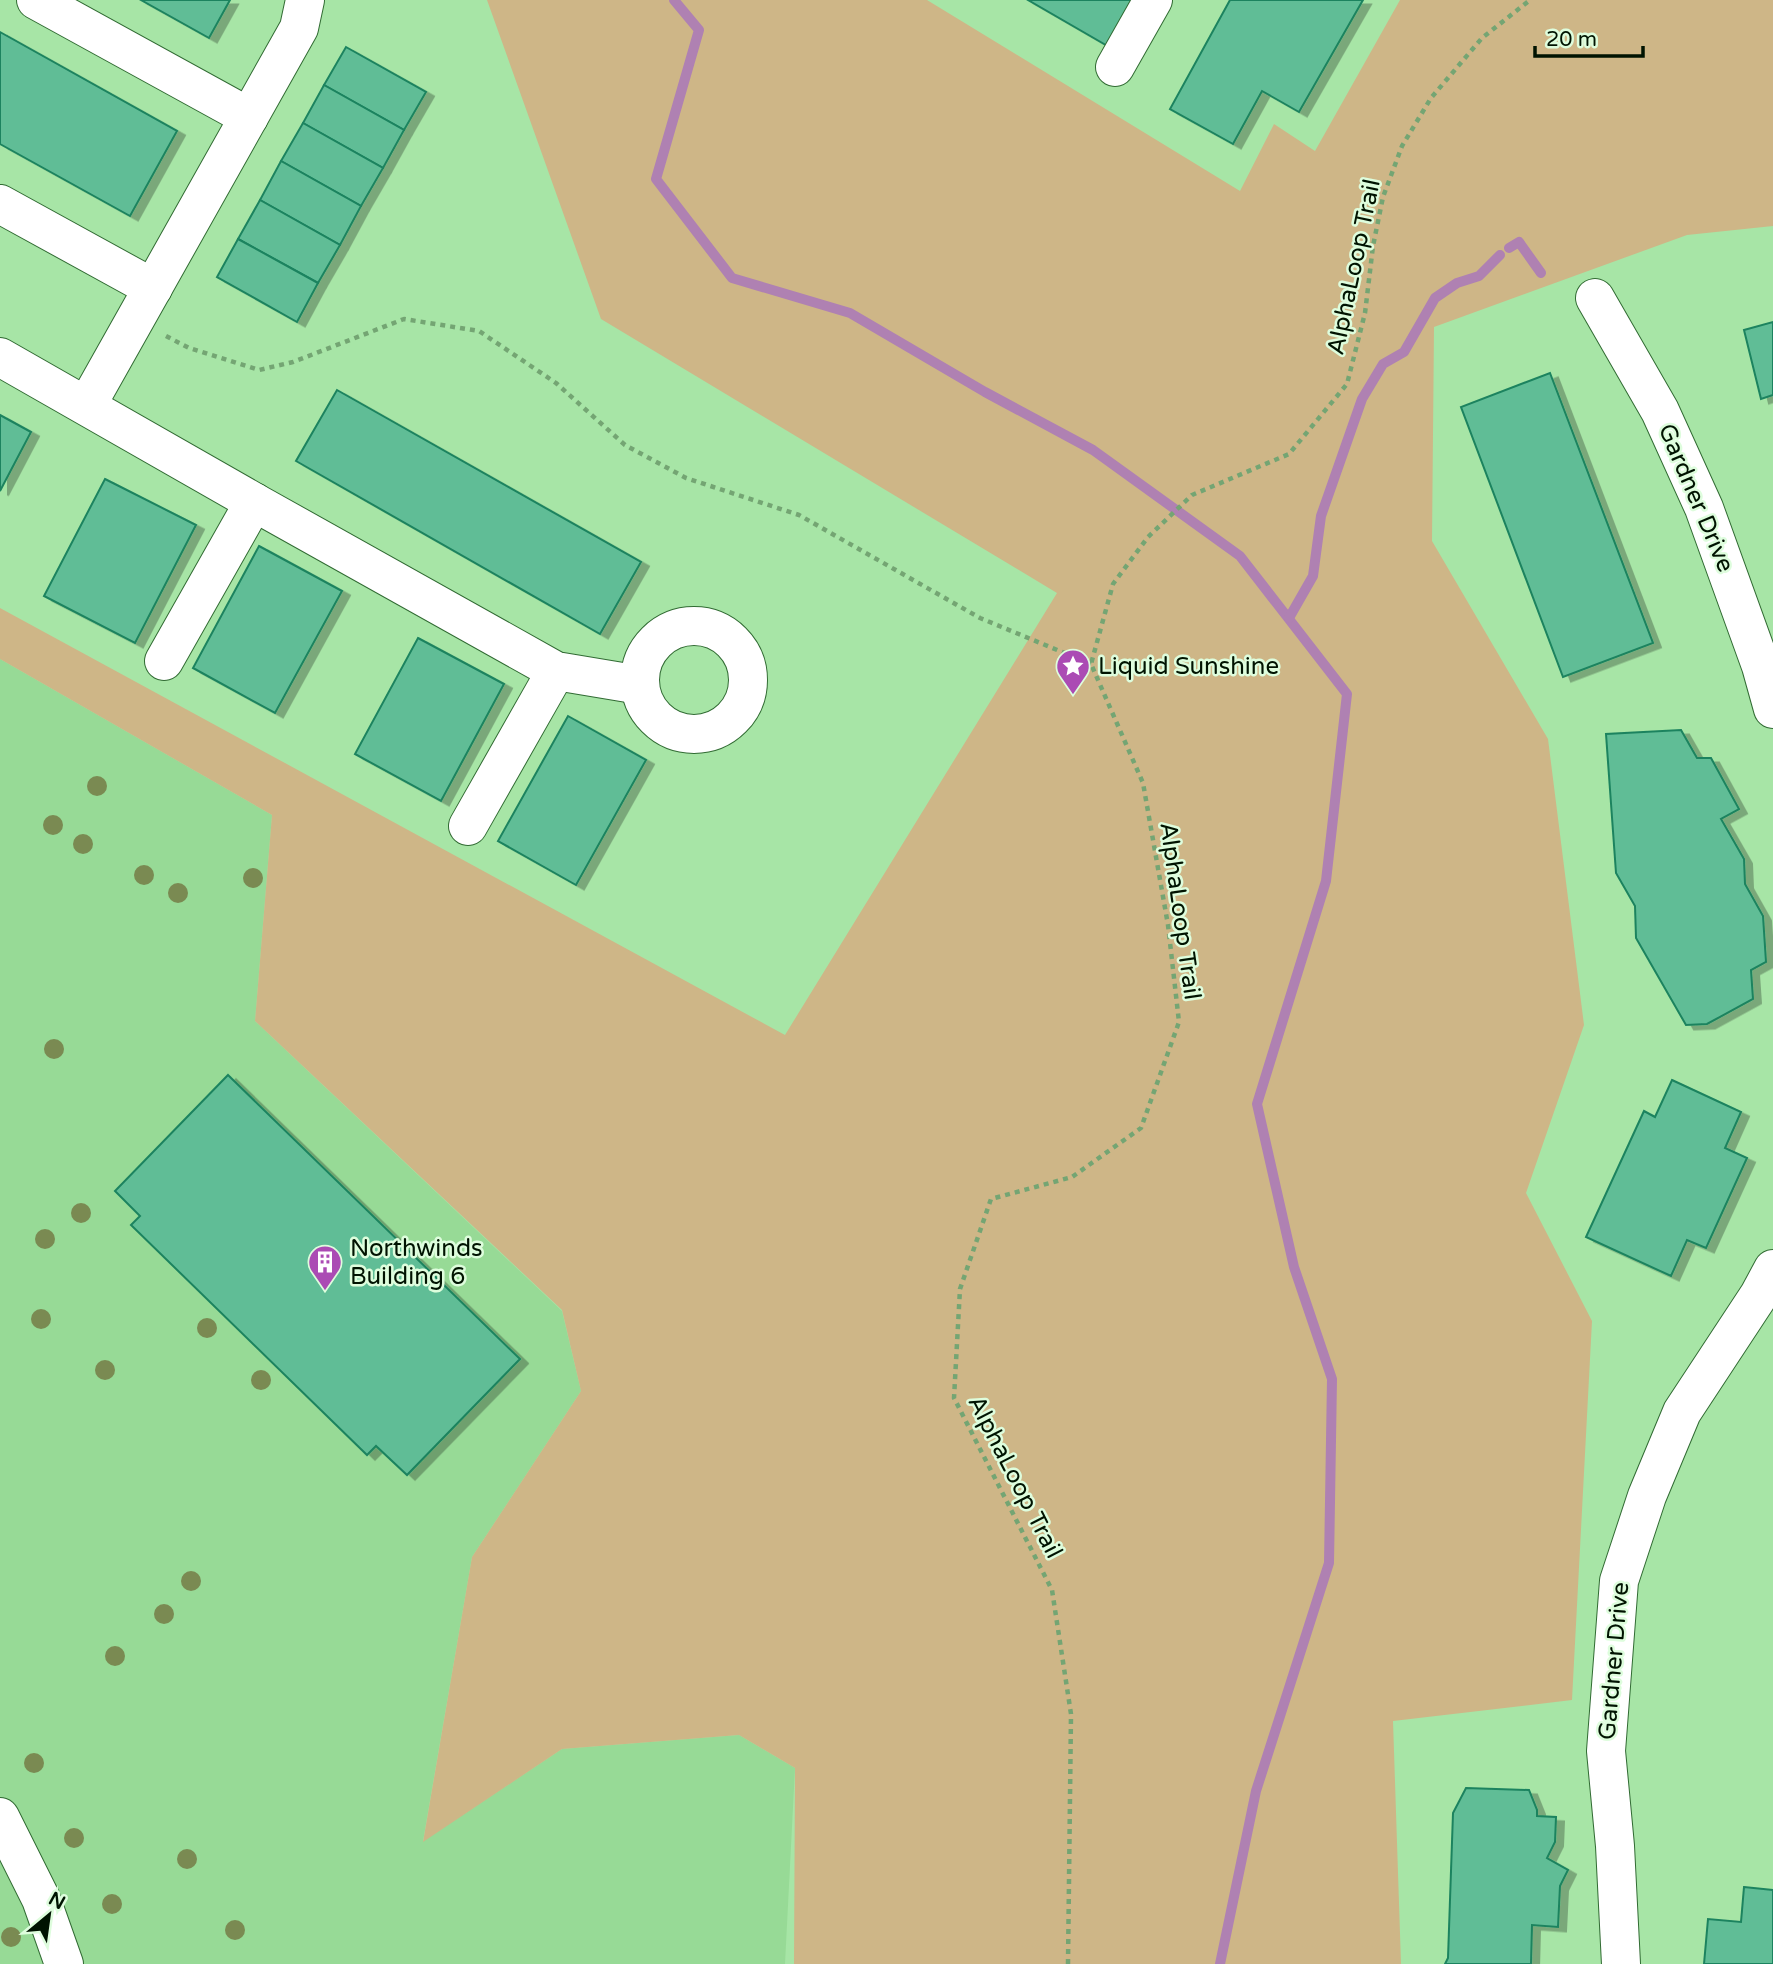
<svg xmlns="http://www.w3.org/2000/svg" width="1773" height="1964" viewBox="0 0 1773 1964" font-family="'Varela Round',sans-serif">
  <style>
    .built { fill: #97da96 }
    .green { fill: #ceb687 }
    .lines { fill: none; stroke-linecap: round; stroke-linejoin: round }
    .stream { stroke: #af81b2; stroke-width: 10 }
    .building { fill: #60bd96; stroke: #1c835f; stroke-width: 2; filter: url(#shadow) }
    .minor-casing { stroke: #316b33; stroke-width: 40 }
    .path { stroke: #74a573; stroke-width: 4.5; stroke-dasharray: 5 5; stroke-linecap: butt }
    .minor { stroke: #fff; stroke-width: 38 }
    .tree { fill: #7a8a52 }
    .labels { text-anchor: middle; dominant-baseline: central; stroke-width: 5; stroke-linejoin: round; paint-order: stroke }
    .street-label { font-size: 24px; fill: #001301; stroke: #defddd }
    .poi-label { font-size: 24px; fill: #001301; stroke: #defddd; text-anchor: start }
  </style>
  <defs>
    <filter id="shadow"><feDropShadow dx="8" dy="4.5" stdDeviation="0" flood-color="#0004"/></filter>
  </defs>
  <rect width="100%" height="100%" fill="#a7e5a6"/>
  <polygon class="built" points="0,659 272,815 255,1021 562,1311 581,1391 472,1557 423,1841 562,1749 739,1735 795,1768 785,1964 0,1964"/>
  <polygon class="green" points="487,0 927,0 1240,191 1274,124 1315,151 1400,0 1773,0 1773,226 1687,235 1434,327 1432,541 1548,739 1584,1025 1526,1193 1592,1321 1572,1700 1393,1721 1401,1964 794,1964 795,1768 739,1735 562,1749 423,1842 472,1557 581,1391 562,1310 255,1021 272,815 0,659 0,608 785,1035 1057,593 601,319"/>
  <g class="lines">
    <g class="stream">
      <polyline points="674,0 699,30 656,179 732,278 850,313 985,392 1093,450 1240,556 1347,694 1326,881 1257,1104 1294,1267 1332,1379 1329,1563 1256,1791 1220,1964"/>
      <polyline points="1509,248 1519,242 1541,273"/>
      <polyline points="1289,618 1313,576 1321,516 1362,399 1383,364 1404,352 1435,298 1457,283 1479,276 1500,255"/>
    </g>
  </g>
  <g class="building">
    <polygon points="141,0 230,0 209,38"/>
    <polygon points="1028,0 1145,0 1111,48"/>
    <polygon points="1230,0 1363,0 1299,112 1262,91 1233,144 1170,109"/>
    <polygon points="0,32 177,131 130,216 0,144"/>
    <polygon points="346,47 426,92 404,130 324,85"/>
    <polygon points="324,85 404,130 383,168 303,123"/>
    <polygon points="303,123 383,168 361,206 281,161"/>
    <polygon points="281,161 361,206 340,245 260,200"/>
    <polygon points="260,200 340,245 318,283 238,239"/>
    <polygon points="238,239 318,283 297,322 217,277"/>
    <polygon points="1773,322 1773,395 1761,399 1744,330"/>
    <polygon points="1550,373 1653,643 1563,677 1461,407"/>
    <polygon points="337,390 641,562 600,634 296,461"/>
    <polygon points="0,415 31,432 0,491"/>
    <polygon points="105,479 196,525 135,643 44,596"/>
    <polygon points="259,546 342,591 275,713 193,668"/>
    <polygon points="418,638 504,684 441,801 355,754"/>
    <polygon points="568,716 646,760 576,885 498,841"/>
    <polygon points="1681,730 1697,758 1711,758 1739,809 1721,819 1744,859 1745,884 1763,916 1766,962 1751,970 1753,999 1707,1024 1686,1025 1636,938 1635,906 1616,873 1606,734"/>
    <polygon points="228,1075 520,1359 407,1475 376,1446 367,1455 131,1225 140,1216 115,1191"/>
    <polygon points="1672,1080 1741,1112 1725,1148 1747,1158 1706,1248 1687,1240 1671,1276 1586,1237 1644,1111 1655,1117"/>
    <polygon points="1466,1788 1529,1790 1537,1810 1537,1816 1556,1817 1555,1842 1547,1858 1568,1870 1560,1886 1558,1927 1532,1925 1531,1964 1445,1964 1448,1958 1453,1813"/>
    <polygon points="1744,1887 1773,1890 1773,1964 1704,1964 1708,1919 1741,1922"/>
  </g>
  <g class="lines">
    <g class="minor-casing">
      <g id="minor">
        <polyline points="36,0 249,117"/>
        <polyline points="1115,67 1153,0"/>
        <polyline points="0,204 153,288"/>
        <polyline points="1595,298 1660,411 1704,508 1761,666 1773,709"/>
        <polyline points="0,357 254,502 556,671 640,685"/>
        <polyline points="87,405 299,28 305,0"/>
        <circle cx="694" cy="680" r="54"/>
        <polyline points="164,661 254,502"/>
        <polyline points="468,826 556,671"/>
        <polyline points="0,1817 41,1899 64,1964"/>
        <polyline points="1621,1964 1615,1846 1606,1751 1619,1581 1647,1496 1682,1412 1759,1295 1773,1269"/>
      </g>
    </g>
    <g class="path">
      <polyline points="166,336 189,348 259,370 293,362 404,319 479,331 556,383 625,445 686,478 799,515 980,618 1091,664"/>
      <polyline points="1068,1964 1071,1714 1052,1590 954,1398 960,1289 991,1199 1072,1177 1141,1128 1179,1022 1168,925 1143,783 1091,664 1113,584 1148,537 1192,495 1289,454 1347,384 1365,313 1373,246 1383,197 1402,146 1431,98 1482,38 1530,0"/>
    </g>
    <use href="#minor" class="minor"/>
  </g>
  <g class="tree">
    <circle cx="97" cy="786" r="10"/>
    <circle cx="53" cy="825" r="10"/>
    <circle cx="83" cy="844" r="10"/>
    <circle cx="144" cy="875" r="10"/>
    <circle cx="253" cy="878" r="10"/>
    <circle cx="178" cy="893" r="10"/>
    <circle cx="54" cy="1049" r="10"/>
    <circle cx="81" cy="1213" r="10"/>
    <circle cx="45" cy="1239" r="10"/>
    <circle cx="41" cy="1319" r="10"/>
    <circle cx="207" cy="1328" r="10"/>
    <circle cx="105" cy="1370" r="10"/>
    <circle cx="261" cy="1380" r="10"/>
    <circle cx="191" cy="1581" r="10"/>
    <circle cx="164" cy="1614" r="10"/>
    <circle cx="115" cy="1656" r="10"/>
    <circle cx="34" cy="1763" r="10"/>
    <circle cx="74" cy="1838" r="10"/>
    <circle cx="187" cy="1859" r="10"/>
    <circle cx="112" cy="1904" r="10"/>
    <circle cx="235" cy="1930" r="10"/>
    <circle cx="11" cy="1937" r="10"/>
  </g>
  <defs>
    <g id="sight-pin" transform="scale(1.75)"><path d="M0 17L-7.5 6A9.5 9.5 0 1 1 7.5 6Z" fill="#ab4bb4" stroke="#defddd"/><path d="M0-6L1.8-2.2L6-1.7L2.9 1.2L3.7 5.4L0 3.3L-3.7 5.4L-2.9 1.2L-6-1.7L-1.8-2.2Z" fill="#fff"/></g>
    <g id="building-pin" transform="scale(1.75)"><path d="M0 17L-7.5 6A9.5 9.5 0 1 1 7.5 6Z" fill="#ab4bb4" stroke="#defddd"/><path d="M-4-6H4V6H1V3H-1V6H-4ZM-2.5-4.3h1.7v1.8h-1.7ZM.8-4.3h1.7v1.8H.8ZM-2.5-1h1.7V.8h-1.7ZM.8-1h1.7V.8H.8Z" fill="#fff"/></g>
  </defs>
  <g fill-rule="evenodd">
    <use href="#sight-pin" x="1073" y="666"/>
    <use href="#building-pin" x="325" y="1262"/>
  </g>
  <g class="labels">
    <g class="street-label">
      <text transform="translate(1354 267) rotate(-78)">AlphaLoop Trail</text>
      <text transform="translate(1696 498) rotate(67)">Gardner Drive</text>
      <text transform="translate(1180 911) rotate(82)">AlphaLoop Trail</text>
      <text transform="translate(1015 1477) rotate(63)">AlphaLoop Trail</text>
      <text transform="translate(1614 1661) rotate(-85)">Gardner Drive</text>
    </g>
    <g class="poi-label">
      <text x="1098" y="666">Liquid Sunshine</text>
      <text x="350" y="1248">Northwinds<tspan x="350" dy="28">Building 6</tspan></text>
    </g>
  </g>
  <g transform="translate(49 1915) rotate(29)" stroke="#defddd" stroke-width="5" paint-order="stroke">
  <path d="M0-5L12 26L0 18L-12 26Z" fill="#001301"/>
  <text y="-10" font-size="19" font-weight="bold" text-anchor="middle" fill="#001301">N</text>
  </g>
  <path d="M1535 46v10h108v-10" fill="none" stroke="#001301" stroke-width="3.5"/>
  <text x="1546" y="46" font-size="21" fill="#001301" stroke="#defddd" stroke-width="5" paint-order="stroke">20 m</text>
</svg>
